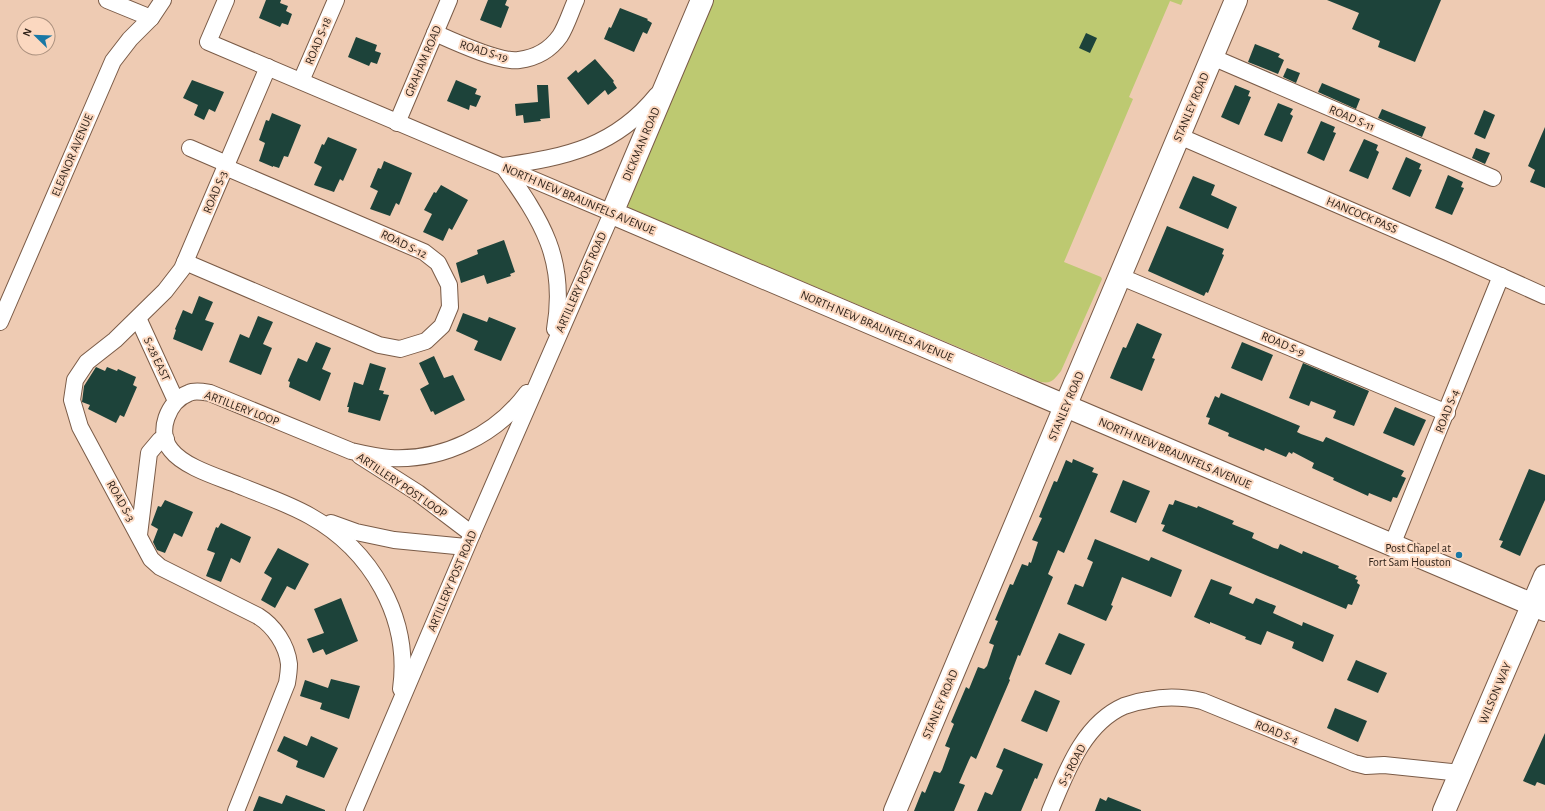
<svg xmlns="http://www.w3.org/2000/svg" width="1545" height="811" viewBox="0 0 1545 811" font-family="'Alegreya Sans',sans-serif">
  <style>
    .green { fill: #bdc971 }
    .building { fill: #1d433a }
    .lines { fill: none; stroke-linecap: round; stroke-linejoin: round }
    .street-casing { stroke: #7a5b47; stroke-width: 18 }
    .secondary-casing { stroke: #7a5b47; stroke-width: 24 }
    .street { stroke: #fff; stroke-width: 16 }
    .secondary { stroke: #fff; stroke-width: 22 }
    .poi-dot { fill: #1978a5; stroke: #fbd8c0; stroke-width: 1.5 }
    .labels { text-anchor: middle; dominant-baseline: central; stroke-width: 4; stroke-linejoin: round; paint-order: stroke }
    .street-label { font-size: 12px; fill: #31241b; stroke: #fbd8c0 }
    .poi-label { font-size: 12px; fill: #31241b; stroke: #fbd8c0; text-anchor: end }
  </style>
  <rect width="100%" height="100%" fill="#eecbb3"/>
  <path class="green" d="M710,0h473l-2,5 -11,-4 -41,96 4,2 -69,163 37,15 1,2 -41,92c-7,8 -8,13 -20,11l-412,-174 -2,-5z"/>
  <g class="building">
    <polygon points="266,0 281,0 280,3 288,6 286,11 292,14 288,25 282,23 280,27 259,18"/>
    <polygon points="488,0 507,0 505,5 509,7 501,28 480,20"/>
    <polygon points="1327,0 1441,0 1415,62 1378,47 1380,41 1352,29 1359,13"/>
    <polygon points="620,8 648,19 647,20 652,23 647,34 643,32 634,52 604,39 609,27 611,28"/>
    <polygon points="1086,33 1097,38 1090,53 1079,48"/>
    <polygon points="356,37 377,45 375,51 381,53 377,64 371,62 369,66 348,57"/>
    <polygon points="1255,44 1280,54 1278,57 1284,60 1278,74 1248,62"/>
    <polygon points="595,59 614,81 613,82 617,88 608,95 605,90 588,105 567,78 576,70 578,73"/>
    <polygon points="1287,68 1300,73 1296,83 1283,77"/>
    <polygon points="192,80 224,92 215,112 209,109 204,120 194,115 198,105 183,98"/>
    <polygon points="456,80 477,89 475,94 481,96 476,107 470,105 469,110 447,101"/>
    <polygon points="1322,83 1360,99 1356,109 1318,92"/>
    <polygon points="537,85 548,85 550,118 540,119 541,121 524,123 523,115 516,116 515,104 538,102"/>
    <polygon points="1235,85 1250,91 1248,96 1251,97 1239,125 1221,117"/>
    <polygon points="1278,103 1293,109 1290,114 1293,116 1282,142 1264,135"/>
    <polygon points="1382,109 1426,127 1422,137 1378,118"/>
    <polygon points="1484,110 1495,115 1485,139 1474,134"/>
    <polygon points="272,113 301,125 288,157 284,156 279,168 273,166 273,167 259,161 265,143 259,140 266,120 269,121"/>
    <polygon points="1321,121 1335,127 1333,132 1336,133 1324,161 1307,153"/>
    <polygon points="1545,127 1545,188 1530,182 1535,170 1528,166"/>
    <polygon points="328,137 357,149 343,181 340,179 334,192 314,185 322,167 314,163 322,144 324,145"/>
    <polygon points="1364,139 1378,145 1376,150 1379,152 1368,179 1349,171"/>
    <polygon points="1476,148 1490,153 1485,164 1472,158"/>
    <polygon points="1406,157 1421,164 1419,169 1422,170 1410,197 1392,189"/>
    <polygon points="384,161 412,173 399,205 396,203 390,216 370,209 378,191 370,187 378,168 381,169"/>
    <polygon points="1448,175 1463,182 1461,187 1464,188 1452,215 1435,208"/>
    <polygon points="1193,176 1215,185 1211,195 1237,207 1228,229 1179,208"/>
    <polygon points="441,185 468,200 452,230 449,228 443,241 423,232 432,214 424,210 434,192 436,193"/>
    <polygon points="1167,226 1224,249 1222,254 1224,255 1208,293 1206,292 1204,296 1148,271"/>
    <polygon points="504,240 515,272 510,274 511,276 487,284 484,275 461,283 456,263 478,254 477,250"/>
    <polygon points="199,296 213,302 205,320 214,323 202,351 173,339 176,330 175,329 183,310 192,314"/>
    <polygon points="463,313 487,322 489,317 516,328 501,361 474,350 478,341 456,331"/>
    <polygon points="258,316 273,322 263,344 272,348 261,375 229,362 240,334 249,338"/>
    <polygon points="1137,323 1162,334 1152,358 1155,359 1142,391 1110,378 1123,347 1126,348"/>
    <polygon points="316,342 331,348 322,369 331,373 320,401 289,387 290,382 288,381 298,358 307,362"/>
    <polygon points="1242,342 1273,355 1262,381 1231,368"/>
    <polygon points="434,356 444,378 453,375 465,400 435,415 433,411 431,412 420,389 429,384 419,363"/>
    <polygon points="370,363 386,368 379,390 384,391 383,394 389,395 380,421 348,412 349,407 347,407 354,382 363,385"/>
    <polygon points="1303,363 1369,391 1354,426 1333,418 1336,411 1311,401 1309,406 1289,398"/>
    <polygon points="96,367 105,371 107,367 117,371 118,369 136,377 133,385 137,387 124,417 120,415 116,423 88,409 90,405 82,402 84,386"/>
    <polygon points="1221,393 1300,426 1297,432 1301,434 1323,442 1326,437 1404,471 1401,476 1406,478 1397,498 1393,497 1391,502 1369,493 1368,496 1333,480 1334,478 1312,468 1314,463 1293,452 1292,454 1289,452 1286,457 1265,448 1264,451 1228,436 1229,433 1208,424 1210,418 1206,417 1215,396 1219,398"/>
    <polygon points="1395,407 1426,420 1414,446 1383,433"/>
    <polygon points="1073,459 1094,468 1092,472 1098,474 1064,553 1058,550 1048,574 1053,577 1020,656 1018,655 1009,679 1010,680 976,759 971,756 969,760 959,783 965,785 954,811 914,811 922,791 925,793 934,771 940,773 942,770 950,748 945,746 954,724 951,722 966,687 969,689 978,667 984,669 987,666 994,645 989,643 998,621 995,620 1010,584 1013,585 1022,564 1028,566 1029,562 1031,563 1038,542 1032,540 1042,518 1039,517 1054,481 1057,482 1066,460 1072,463"/>
    <polygon points="1529,469 1545,475 1545,500 1520,556 1500,547 1503,541 1499,540"/>
    <polygon points="1123,480 1150,491 1136,523 1110,512"/>
    <polygon points="165,500 193,512 182,537 174,533 165,553 157,550 153,542 158,529 151,525 158,506 161,507"/>
    <polygon points="1175,500 1197,508 1198,506 1234,521 1232,524 1254,533 1252,538 1274,548 1278,549 1280,544 1302,554 1303,551 1339,566 1338,568 1357,576 1355,579 1358,580 1357,583 1360,585 1352,605 1348,604 1346,609 1162,531 1165,525 1161,524 1169,504 1173,505"/>
    <polygon points="221,523 251,537 240,563 231,558 221,582 206,576 215,553 207,550 216,527 218,528"/>
    <polygon points="1095,539 1149,561 1151,557 1182,570 1171,597 1122,577 1111,605 1113,606 1106,621 1067,604 1075,584 1083,587 1093,562 1087,559"/>
    <polygon points="278,548 309,564 295,590 287,586 275,608 261,600 272,578 264,573"/>
    <polygon points="1211,579 1232,587 1229,594 1253,604 1256,598 1276,606 1273,613 1302,626 1303,622 1334,635 1323,662 1292,648 1294,642 1267,631 1261,645 1245,639 1246,637 1210,622 1210,624 1194,617"/>
    <polygon points="341,598 358,641 326,655 323,649 313,653 307,639 324,633 314,609"/>
    <polygon points="1059,633 1085,644 1071,675 1045,664"/>
    <polygon points="1356,660 1387,673 1378,693 1347,680"/>
    <polygon points="331,679 360,686 349,719 320,709 322,703 300,696 305,680 328,688"/>
    <polygon points="1035,690 1060,701 1047,732 1021,721"/>
    <polygon points="1335,708 1367,721 1358,742 1327,728"/>
    <polygon points="1545,733 1545,785 1537,782 1535,786 1523,781"/>
    <polygon points="284,736 307,746 311,736 338,748 324,778 296,767 298,761 277,751"/>
    <polygon points="1004,748 1043,764 1037,779 1035,778 1021,811 977,811 985,792 992,795 1003,770 996,767"/>
    <polygon points="286,795 325,810 325,811 253,811 259,796 282,804"/>
    <polygon points="1108,797 1141,810 1141,811 1095,811 1100,798 1106,801"/>
  </g>
  <g class="lines">
    <g class="street-casing">
      <g id="street">
        <polyline points="107,0 151,18"/>
        <polyline points="226,0 208,42 612,213 472,534 354,811"/>
        <path d="M435,33c18,8 65,30 84,27 16,-2 31,-10 41,-24 6,-9 11,-25 16,-36"/>
        <polyline points="1212,57 1493,178"/>
        <polyline points="301,81 336,0"/>
        <polyline points="397,123 449,0"/>
        <polyline points="1179,136 1447,252 1545,296"/>
        <polyline points="190,148 227,164"/>
        <polyline points="185,262 379,345 400,349 426,341 442,326 450,307 449,285 438,263 424,252 225,167"/>
        <polyline points="1119,276 1447,413"/>
        <polyline points="138,318 176,401"/>
        <polyline points="0,322 113,61 130,39 151,18 163,0"/>
        <path d="M555,329c12,-70 -13,-108 -52,-163 63,-9 112,-19 154,-71"/>
        <polyline points="360,456 418,493 472,534"/>
        <polyline points="331,523 356,532 394,540 466,547"/>
        <polyline points="139,535 149,453 160,440 166,439"/>
        <polyline points="1392,545 1501,276"/>
        <path d="M401,689c10,-72 -30,-139 -91,-173 -23,-13 -48,-21 -72,-31 -20,-8 -54,-18 -67,-35 -15,-18 -3,-49 18,-57 6,-3 15,-1 21,0l141,58c13,3 26,6 39,7 53,3 106,-23 137,-65"/>
        <path d="M236,811l51,-128c1,-6 2,-13 2,-19 -2,-19 -15,-38 -31,-48l-98,-49 -9,-8 -71,-132 -8,-27 3,-20 12,-18 28,-22 50,-49 17,-22 86,-202"/>
        <path d="M1050,811c16,-38 33,-87 74,-105 8,-3 16,-5 24,-6 18,-4 36,-3 54,1l152,62 12,3 18,-1 77,8"/>
      </g>
    </g>
    <g class="secondary-casing">
      <g id="secondary">
        <polyline points="702,0 612,213 1545,610"/>
        <polyline points="895,811 1236,0"/>
        <polyline points="1444,811 1545,576"/>
      </g>
    </g>
    <use href="#street" class="street"/>
    <use href="#secondary" class="secondary"/>
  </g>
  <circle class="poi-dot" cx="1459" cy="555" r="4"/>
  <g class="labels">
    <g class="street-label">
      <text transform="translate(318 41) rotate(-67)">ROAD S-18</text>
      <text transform="translate(484 51) rotate(17)">ROAD S-19</text>
      <text transform="translate(423 61) rotate(-67)">GRAHAM ROAD</text>
      <text transform="translate(1191 107) rotate(-67)">STANLEY ROAD</text>
      <text transform="translate(1352 118) rotate(23)">ROAD S-11</text>
      <text transform="translate(641 144) rotate(-67)">DICKMAN ROAD</text>
      <text transform="translate(72 155) rotate(-67)">ELEANOR AVENUE</text>
      <text transform="translate(215 192) rotate(-67)">ROAD S-3</text>
      <text transform="translate(579 199) rotate(23)">NORTH NEW BRAUNFELS AVENUE</text>
      <text transform="translate(1362 215) rotate(23)">HANCOCK PASS</text>
      <text transform="translate(404 244) rotate(26)">ROAD S-12</text>
      <text transform="translate(581 282) rotate(-66)">ARTILLERY POST ROAD</text>
      <text transform="translate(877 326) rotate(23)">NORTH NEW BRAUNFELS AVENUE</text>
      <text transform="translate(1283 344) rotate(23)">ROAD S-9</text>
      <text transform="translate(157 359) rotate(65)">S-28 EAST</text>
      <text transform="translate(1066 406) rotate(-67)">STANLEY ROAD</text>
      <text transform="translate(242 408) rotate(21)">ARTILLERY LOOP</text>
      <text transform="translate(1447 411) rotate(-68)">ROAD S-4</text>
      <text transform="translate(1175 453) rotate(23)">NORTH NEW BRAUNFELS AVENUE</text>
      <text transform="translate(402 485) rotate(34)">ARTILLERY POST LOOP</text>
      <text transform="translate(121 501) rotate(61)">ROAD S-3</text>
      <text transform="translate(452 581) rotate(-67)">ARTILLERY POST ROAD</text>
      <text transform="translate(1495 693) rotate(-67)">WILSON WAY</text>
      <text transform="translate(940 704) rotate(-67)">STANLEY ROAD</text>
      <text transform="translate(1277 732) rotate(22)">ROAD S-4</text>
      <text transform="translate(1072 765) rotate(-62)">S-5 ROAD</text>
    </g>
    <g class="poi-label">
      <text x="1451" y="548">Post Chapel at<tspan x="1451" dy="14">Fort Sam Houston</tspan></text>
    </g>
  </g>
  <g transform="translate(36 36) rotate(293)"><circle r="19" fill="#fbd8c0" stroke="#aa907e"/>
  <path d="M0-3L7 15L0 10L-7 15Z" fill="#1978a5"/>
  <text y="-6" font-size="11" font-weight="bold" text-anchor="middle" fill="#31241b">N</text>
  </g>
</svg>
